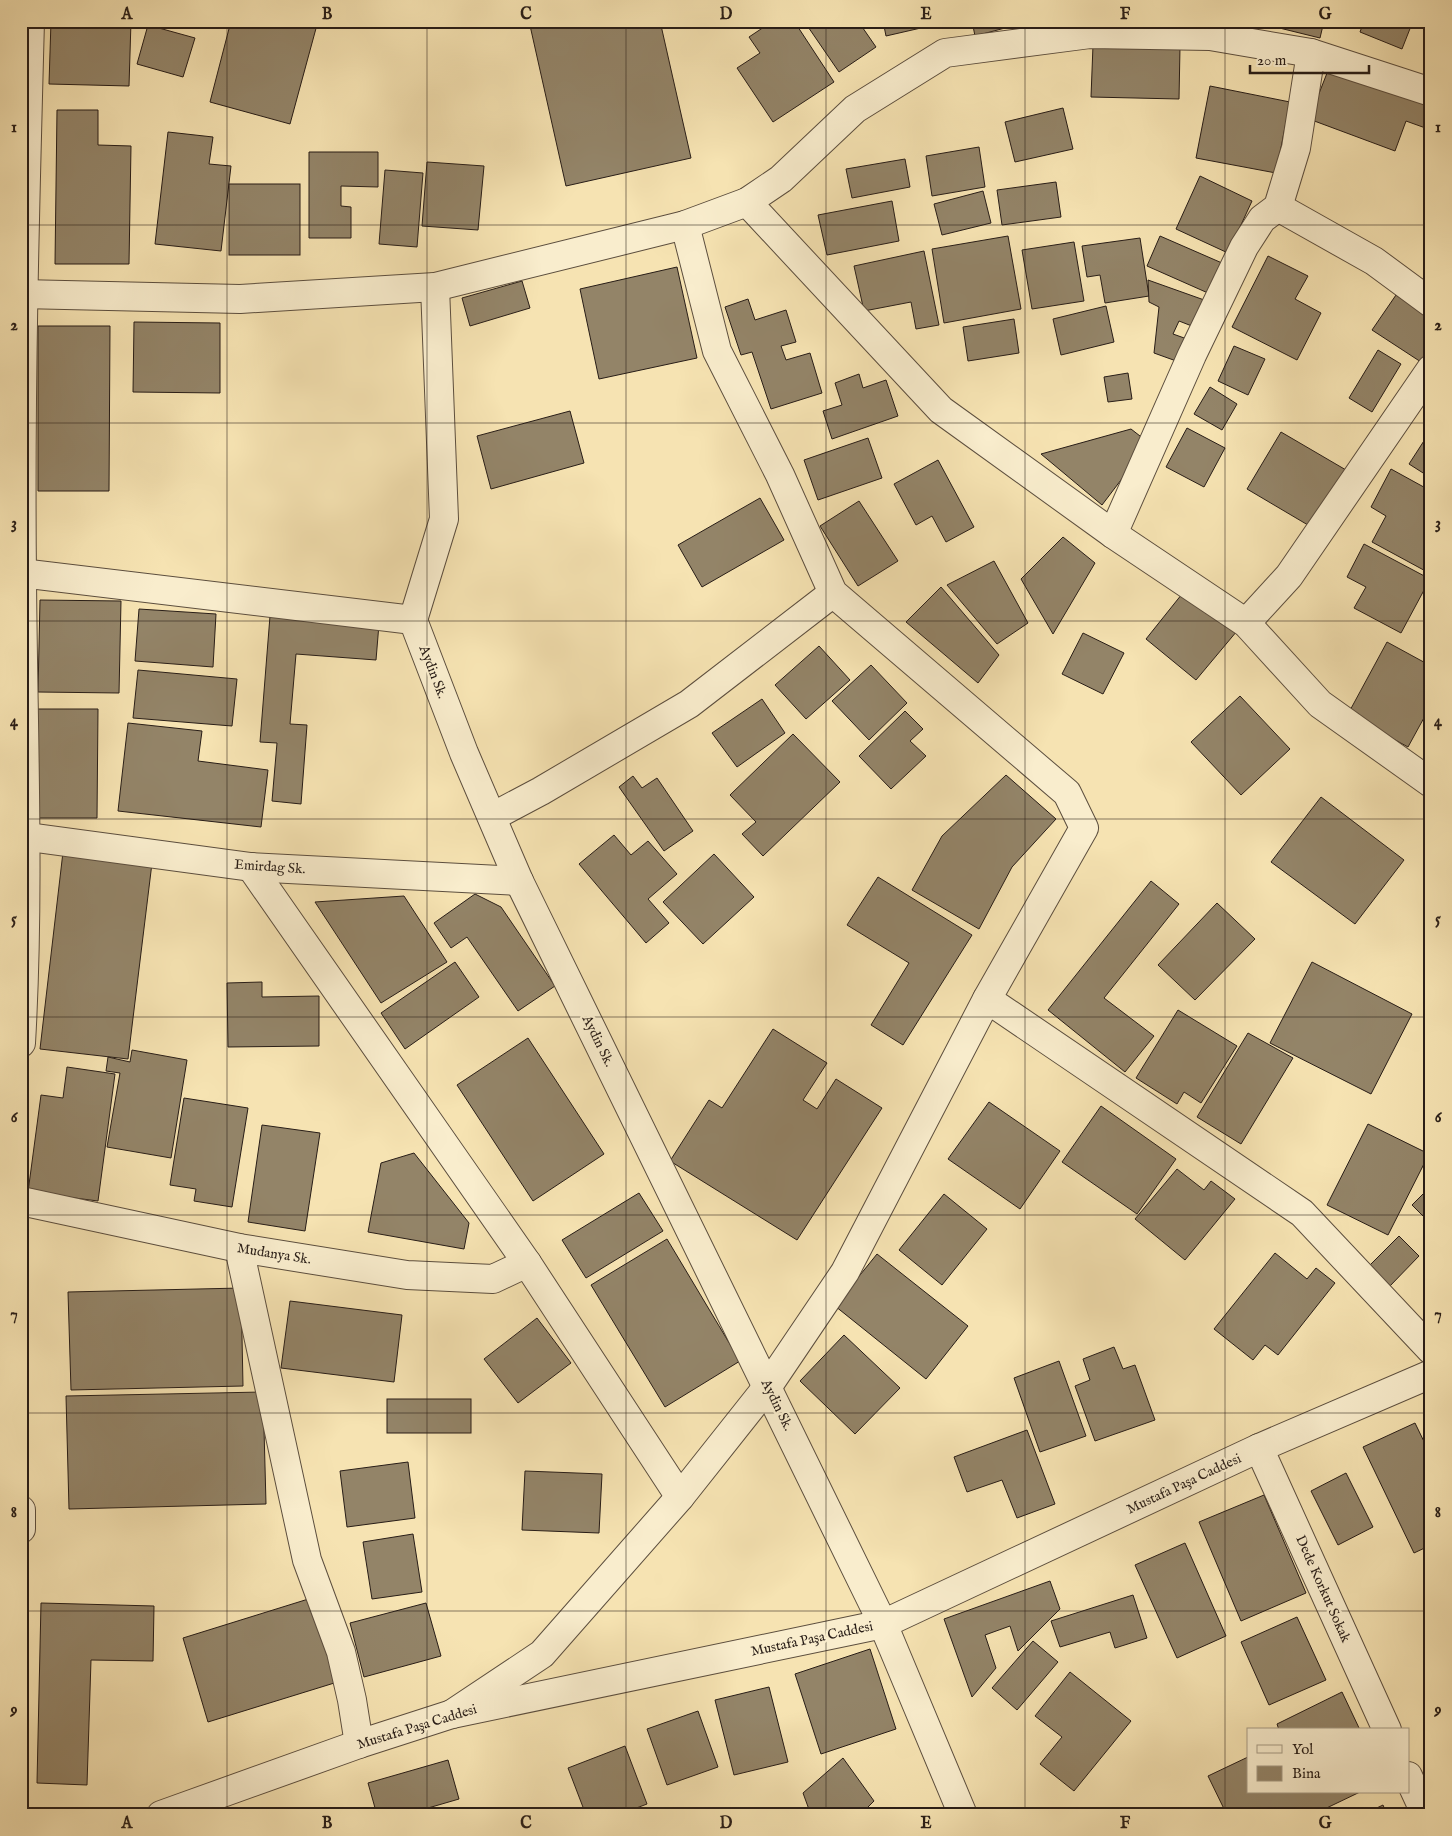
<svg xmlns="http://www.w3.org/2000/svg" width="1452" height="1836" viewBox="0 0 1452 1836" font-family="'IM FELL English',serif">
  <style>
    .building { fill: #938468; stroke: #281d17 }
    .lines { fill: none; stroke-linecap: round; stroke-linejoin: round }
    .minor-casing { stroke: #5c4e3e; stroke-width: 30 }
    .minor { stroke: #f9edcd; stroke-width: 28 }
    .grid { fill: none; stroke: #281d17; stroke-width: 1; stroke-opacity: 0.55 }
    .labels { text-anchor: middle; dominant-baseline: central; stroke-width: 4.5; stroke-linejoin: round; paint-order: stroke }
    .street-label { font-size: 14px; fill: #281d17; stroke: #f9edcd }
    .neatline { fill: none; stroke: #281d17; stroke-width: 2 }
    .grid-label { font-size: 16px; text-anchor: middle; font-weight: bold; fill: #281d17 }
  </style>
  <rect width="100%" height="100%" fill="#f6e3b2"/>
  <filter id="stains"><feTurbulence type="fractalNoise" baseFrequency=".004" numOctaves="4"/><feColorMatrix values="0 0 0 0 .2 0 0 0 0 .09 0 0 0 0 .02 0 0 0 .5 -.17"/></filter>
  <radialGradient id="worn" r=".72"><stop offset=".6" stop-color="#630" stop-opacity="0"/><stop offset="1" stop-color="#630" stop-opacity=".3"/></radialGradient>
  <g class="building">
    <polygon points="51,21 131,21 129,86 49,84"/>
    <polygon points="231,21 318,21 290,124 210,102"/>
    <polygon points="529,21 660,21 691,158 566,186"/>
    <polygon points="773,21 794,21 834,82 773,122 737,68 760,53 749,37"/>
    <polygon points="804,21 858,21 876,47 839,72"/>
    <polygon points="883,21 947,21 947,22 886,36"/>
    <polygon points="972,21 1006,21 1004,22 1005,28 975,36"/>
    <polygon points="1251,21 1324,21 1320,38"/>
    <polygon points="1364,21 1413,21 1402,49 1360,32"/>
    <polygon points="148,25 195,38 183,77 137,64"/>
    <polygon points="1093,45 1180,47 1179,99 1091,97"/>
    <polygon points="1329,68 1431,107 1431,130 1406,121 1395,151 1309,119"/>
    <polygon points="1210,86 1290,102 1276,173 1196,158"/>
    <polygon points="1063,108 1073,149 1015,162 1005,122"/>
    <polygon points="57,110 98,110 98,145 131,146 129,264 55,264"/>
    <polygon points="168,132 213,137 209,164 231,166 221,251 155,244"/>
    <polygon points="979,147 985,187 932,196 926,156"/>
    <polygon points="309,152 378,152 378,187 341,186 341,206 351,207 351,238 309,238"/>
    <polygon points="905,159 910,187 852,198 846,169"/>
    <polygon points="427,162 484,166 478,230 422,226"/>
    <polygon points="385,170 423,173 417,247 379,244"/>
    <polygon points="1200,176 1252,201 1228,253 1176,229"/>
    <polygon points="1056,182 1061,217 1002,225 997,190"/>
    <rect x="229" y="184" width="71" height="71"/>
    <polygon points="983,191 991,223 942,235 934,204"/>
    <polygon points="892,201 899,241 827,255 818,215"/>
    <polygon points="1008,236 1021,309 944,323 932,249"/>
    <polygon points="1160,236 1222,263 1208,293 1147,266"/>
    <polygon points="1140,238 1149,296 1105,303 1100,275 1087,277 1082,246"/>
    <polygon points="1074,242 1084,301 1032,309 1022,250"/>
    <polygon points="924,251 939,325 916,329 911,302 864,311 854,266"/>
    <polygon points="1268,256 1308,276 1295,299 1321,313 1297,360 1232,327"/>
    <polygon points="677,267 697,358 599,379 580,289"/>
    <polygon points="1148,280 1207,301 1197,328 1179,321 1173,334 1187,339 1179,362 1154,353 1159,307 1149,302"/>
    <polygon points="522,281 530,308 470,326 462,298"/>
    <polygon points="1396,295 1431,317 1431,348 1421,362 1372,330"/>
    <polygon points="748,299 755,320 786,310 796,342 781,346 786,360 810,353 822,393 771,409 752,352 741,355 725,307"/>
    <polygon points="1106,306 1114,342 1061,355 1053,319"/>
    <polygon points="1014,319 1019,353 968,361 963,327"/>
    <polygon points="134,322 220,323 220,393 133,392"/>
    <polygon points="38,326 110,326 109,491 38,491"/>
    <polygon points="1234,346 1265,359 1248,395 1218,381"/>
    <polygon points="1378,350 1401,364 1372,412 1349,398"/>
    <polygon points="1128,373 1132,399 1108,402 1104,377"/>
    <polygon points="859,374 863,388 886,380 898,416 832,439 823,411 842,405 835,383"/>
    <polygon points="1210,387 1237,404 1222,430 1194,414"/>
    <polygon points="570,411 584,463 491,489 477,436"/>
    <polygon points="1187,428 1225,448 1204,487 1166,467"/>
    <polygon points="1131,429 1149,443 1102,505 1041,454"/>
    <polygon points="1431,430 1431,478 1409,464"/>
    <polygon points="1281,432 1346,470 1313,528 1247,489"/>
    <polygon points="868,438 882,478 818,500 804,460"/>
    <polygon points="938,460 974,527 946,542 932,516 916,525 894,484"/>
    <polygon points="1391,469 1431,491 1431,574 1372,542 1386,516 1371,507"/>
    <polygon points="760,498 784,540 702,587 678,545"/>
    <polygon points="859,501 898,561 858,586 820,526"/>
    <polygon points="1063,537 1095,563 1053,634 1021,579"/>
    <polygon points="1364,544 1430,579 1401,633 1354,608 1366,587 1347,577"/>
    <polygon points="994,561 1028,623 997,644 947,585"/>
    <polygon points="941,587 999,655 978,683 906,622"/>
    <polygon points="1186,589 1237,631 1196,680 1146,639"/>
    <polygon points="40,600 121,601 119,693 38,692"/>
    <polygon points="139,609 216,614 213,667 135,661"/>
    <polygon points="270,616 379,624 376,660 296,654 290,724 307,725 301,804 272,801 277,743 260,742"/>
    <polygon points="1083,633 1124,653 1103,694 1062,674"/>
    <polygon points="1387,642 1431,666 1431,705 1408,747 1348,714"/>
    <polygon points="819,646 850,680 806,719 775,685"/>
    <polygon points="871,665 907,703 869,740 832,701"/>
    <polygon points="138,670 237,679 232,726 133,718"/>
    <polygon points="1240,696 1290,749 1241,795 1191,742"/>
    <polygon points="762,699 785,733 737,767 712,733"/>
    <polygon points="37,709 98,709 97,818 37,818"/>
    <polygon points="905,711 923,729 910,741 926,756 891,789 859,756"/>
    <polygon points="128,723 202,731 198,761 268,770 261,827 118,811"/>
    <polygon points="793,734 840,782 763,856 742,834 756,822 730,795"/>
    <polygon points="1006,775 1056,819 1012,867 979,929 912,890 942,836"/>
    <polygon points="633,776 642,788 657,778 693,831 664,851 619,787"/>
    <polygon points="1321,797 1404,860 1355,924 1271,862"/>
    <polygon points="614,835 631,855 648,841 677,874 648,899 669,923 646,943 579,864"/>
    <polygon points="63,852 152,863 128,1059 40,1049"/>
    <polygon points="714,854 754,897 703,944 663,902"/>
    <polygon points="878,877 972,935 903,1045 871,1025 909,963 847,925"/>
    <polygon points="1151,881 1179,904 1104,998 1154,1036 1125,1072 1048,1010"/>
    <polygon points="475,894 501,907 555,986 518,1011 467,937 451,948 434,923"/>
    <polygon points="404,896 447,962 381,1003 315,902"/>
    <polygon points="1217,903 1255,939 1195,1000 1158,965"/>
    <polygon points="455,962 479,997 405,1049 381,1013"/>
    <polygon points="1312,962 1412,1014 1371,1094 1270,1043"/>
    <polygon points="262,982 262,997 319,996 319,1046 228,1047 227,983"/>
    <polygon points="1178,1010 1237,1046 1201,1103 1184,1092 1177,1104 1136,1078"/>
    <polygon points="773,1029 827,1063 803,1100 817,1109 836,1079 882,1108 797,1240 670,1161 709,1100 722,1108"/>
    <polygon points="1248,1033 1293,1058 1241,1144 1197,1117"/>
    <polygon points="528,1038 604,1154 533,1201 457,1085"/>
    <polygon points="132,1050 187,1060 171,1158 107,1147 120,1073 106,1071 108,1057 130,1062"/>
    <polygon points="67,1067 115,1074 98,1201 28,1192 41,1095 63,1098"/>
    <polygon points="184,1098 248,1108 232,1207 194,1201 196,1189 170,1185"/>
    <polygon points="989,1102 1060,1151 1020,1209 948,1159"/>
    <polygon points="1101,1106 1176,1159 1137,1214 1062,1162"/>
    <polygon points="1368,1124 1429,1154 1388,1235 1327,1205"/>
    <polygon points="262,1125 320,1133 305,1231 248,1222"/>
    <polygon points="414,1153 469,1223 464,1249 368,1232 381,1163"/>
    <polygon points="1177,1169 1204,1190 1211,1181 1235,1199 1185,1260 1135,1219"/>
    <polygon points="1431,1186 1431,1224 1412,1205"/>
    <polygon points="639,1193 663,1231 586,1278 562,1240"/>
    <polygon points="944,1194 987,1229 942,1285 899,1250"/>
    <polygon points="1399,1236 1419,1256 1389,1287 1368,1267"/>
    <polygon points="667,1239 740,1361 665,1407 591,1285"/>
    <polygon points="1275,1253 1307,1279 1316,1268 1335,1283 1278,1355 1265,1345 1253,1360 1214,1329"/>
    <polygon points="877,1254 968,1326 926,1379 835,1306"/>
    <polygon points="241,1288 243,1386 71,1390 68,1292"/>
    <polygon points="290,1301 402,1315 394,1382 281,1368"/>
    <polygon points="537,1318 571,1363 518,1403 484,1359"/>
    <polygon points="844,1335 900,1388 855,1434 800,1381"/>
    <polygon points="1114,1347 1123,1369 1135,1365 1155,1420 1095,1441 1075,1386 1090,1380 1083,1359"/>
    <polygon points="1059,1361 1086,1436 1040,1452 1014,1378"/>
    <polygon points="263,1392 266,1504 69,1509 66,1396"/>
    <rect x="387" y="1399" width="84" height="34"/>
    <polygon points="1415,1423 1431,1456 1431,1545 1414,1553 1363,1447"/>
    <polygon points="1027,1430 1055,1504 1017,1518 1002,1480 967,1492 954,1457"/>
    <polygon points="408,1462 415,1518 347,1527 340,1471"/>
    <polygon points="525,1471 602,1474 599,1533 522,1530"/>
    <polygon points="1346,1473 1373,1527 1338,1545 1311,1491"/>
    <polygon points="1264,1495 1306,1593 1241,1621 1199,1522"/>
    <polygon points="413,1534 422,1592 372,1599 363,1542"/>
    <polygon points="1185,1543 1226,1636 1177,1658 1135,1565"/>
    <polygon points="1050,1581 1060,1609 1018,1651 1010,1626 985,1635 996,1668 972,1697 944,1619"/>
    <polygon points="1133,1595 1147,1638 1115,1648 1110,1632 1060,1647 1051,1621"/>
    <polygon points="318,1596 344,1680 208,1722 183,1638"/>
    <polygon points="41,1603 154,1606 153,1661 91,1660 87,1785 37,1783"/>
    <polygon points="426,1603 441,1656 364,1677 350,1623"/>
    <polygon points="1297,1617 1326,1680 1269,1705 1241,1642"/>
    <polygon points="1033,1641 1058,1662 1017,1710 992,1688"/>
    <polygon points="870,1649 896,1729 821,1754 795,1674"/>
    <polygon points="1070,1672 1131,1721 1074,1791 1040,1764 1062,1737 1035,1716"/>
    <polygon points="769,1687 788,1762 734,1775 715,1700"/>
    <polygon points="1342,1692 1360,1730 1279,1730 1277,1724"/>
    <polygon points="698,1711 718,1767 667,1785 647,1729"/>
    <polygon points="625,1746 647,1804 618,1815 586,1815 568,1768"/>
    <polygon points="1248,1757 1248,1792 1360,1792 1312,1815 1227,1815 1208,1776"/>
    <polygon points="843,1758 874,1801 860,1815 811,1815 803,1793"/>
    <polygon points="448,1760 459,1799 404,1815 377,1815 368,1783"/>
    <polygon points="1383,1805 1387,1815 1362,1815"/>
  </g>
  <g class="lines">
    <g class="minor-casing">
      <g id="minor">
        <polyline points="747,202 941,410 1113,534 1246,623 1320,704 1431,783"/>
        <polyline points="1278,207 1374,261 1431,303"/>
        <polyline points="21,294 240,299 435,287 685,225 747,202 781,179 855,109 945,53 1090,34 1210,36 1311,53 1431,92"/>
        <polyline points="1113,534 1192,355 1244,247 1262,219 1278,207 1296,148 1311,53"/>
        <polyline points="21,573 413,620 464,753 519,881 883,1624 963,1815"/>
        <polyline points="413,620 444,519 435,287"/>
        <polyline points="1246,623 1289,576 1431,369"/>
        <polyline points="492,817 541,791 689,704 833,593"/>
        <polyline points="21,836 251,867 519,881"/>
        <polyline points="251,867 527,1263 680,1497"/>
        <polyline points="987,999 1302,1213 1431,1350"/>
        <path d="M21,1043c9,-156 2,-312 1,-467 -2,-185 3,-370 8,-555"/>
        <polyline points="21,1201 239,1248 407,1275 493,1279 527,1263"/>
        <polyline points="239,1248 307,1560 341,1652 352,1700 359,1744"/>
        <polyline points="1259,1448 1387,1730"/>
        <polyline points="21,1510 21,1529"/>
        <polyline points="452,1714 542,1654 680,1497 768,1386 845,1272 987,999 1084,828 1067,793 833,593 780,475 717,351 685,225"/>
        <polyline points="1408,1776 1426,1815"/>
        <polyline points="161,1815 359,1744 452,1714 883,1624 1259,1448 1431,1374"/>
      </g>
    </g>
    <use href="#minor" class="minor"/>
  </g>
  <path class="grid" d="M227,21v1794M427,21v1794M626,21v1794M826,21v1794M1025,21v1794M1225,21v1794M21,225h1410M21,423h1410M21,621h1410M21,819h1410M21,1017h1410M21,1215h1410M21,1413h1410M21,1611h1410"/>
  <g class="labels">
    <g class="street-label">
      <text transform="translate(433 672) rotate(69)">Aydin Sk.</text>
      <text transform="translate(270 867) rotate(4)">Emirdag Sk.</text>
      <text transform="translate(598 1041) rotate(64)">Aydin Sk.</text>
      <text transform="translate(274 1254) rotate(9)">Mudanya Sk.</text>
      <text transform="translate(777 1405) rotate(64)">Aydin Sk.</text>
      <text transform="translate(1184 1484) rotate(-25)">Mustafa Paşa Caddesi</text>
      <text transform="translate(1323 1589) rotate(66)">Dede Korkut Sokak</text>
      <text transform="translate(812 1639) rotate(-12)">Mustafa Paşa Caddesi</text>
      <text transform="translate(417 1727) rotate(-17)">Mustafa Paşa Caddesi</text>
    </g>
  </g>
  <rect width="1452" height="1836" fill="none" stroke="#f6e3b2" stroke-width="55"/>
  <rect x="1247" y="1728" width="162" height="65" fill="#f9edcd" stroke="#a59a84"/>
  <rect x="1257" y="1745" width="25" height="8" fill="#f9edcd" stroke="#a59a84"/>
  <text x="1292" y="1754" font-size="15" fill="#281d17">Yol</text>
  <rect x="1257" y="1766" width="25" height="15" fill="#938468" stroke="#a59a84"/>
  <text x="1292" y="1778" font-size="15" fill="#281d17">Bina</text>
  <path d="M1250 65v8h119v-8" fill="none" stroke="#281d17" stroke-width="2.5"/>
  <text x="1257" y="65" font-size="15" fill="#281d17" stroke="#f9edcd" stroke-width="4" paint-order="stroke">20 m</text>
  <rect x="28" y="28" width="1396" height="1780" class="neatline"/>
  <g class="grid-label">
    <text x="127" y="19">A</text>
    <text x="327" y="19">B</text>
    <text x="526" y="19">C</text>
    <text x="726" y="19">D</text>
    <text x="926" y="19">E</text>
    <text x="1125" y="19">F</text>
    <text x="1325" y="19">G</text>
    <text x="14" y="132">1</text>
    <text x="1438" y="132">1</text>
    <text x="14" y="330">2</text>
    <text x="1438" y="330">2</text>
    <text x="14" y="528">3</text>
    <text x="1438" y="528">3</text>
    <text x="14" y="726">4</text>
    <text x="1438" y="726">4</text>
    <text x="14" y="924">5</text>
    <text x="1438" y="924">5</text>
    <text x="14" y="1122">6</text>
    <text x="1438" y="1122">6</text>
    <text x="14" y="1319">7</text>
    <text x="1438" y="1319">7</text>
    <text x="14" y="1517">8</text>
    <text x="1438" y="1517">8</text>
    <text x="14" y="1715">9</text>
    <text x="1438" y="1715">9</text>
    <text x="127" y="1828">A</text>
    <text x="327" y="1828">B</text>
    <text x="526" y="1828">C</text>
    <text x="726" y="1828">D</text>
    <text x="926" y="1828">E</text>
    <text x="1125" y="1828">F</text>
    <text x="1325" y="1828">G</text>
  </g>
  <rect width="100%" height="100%" filter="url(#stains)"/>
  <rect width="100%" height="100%" fill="url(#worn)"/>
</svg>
